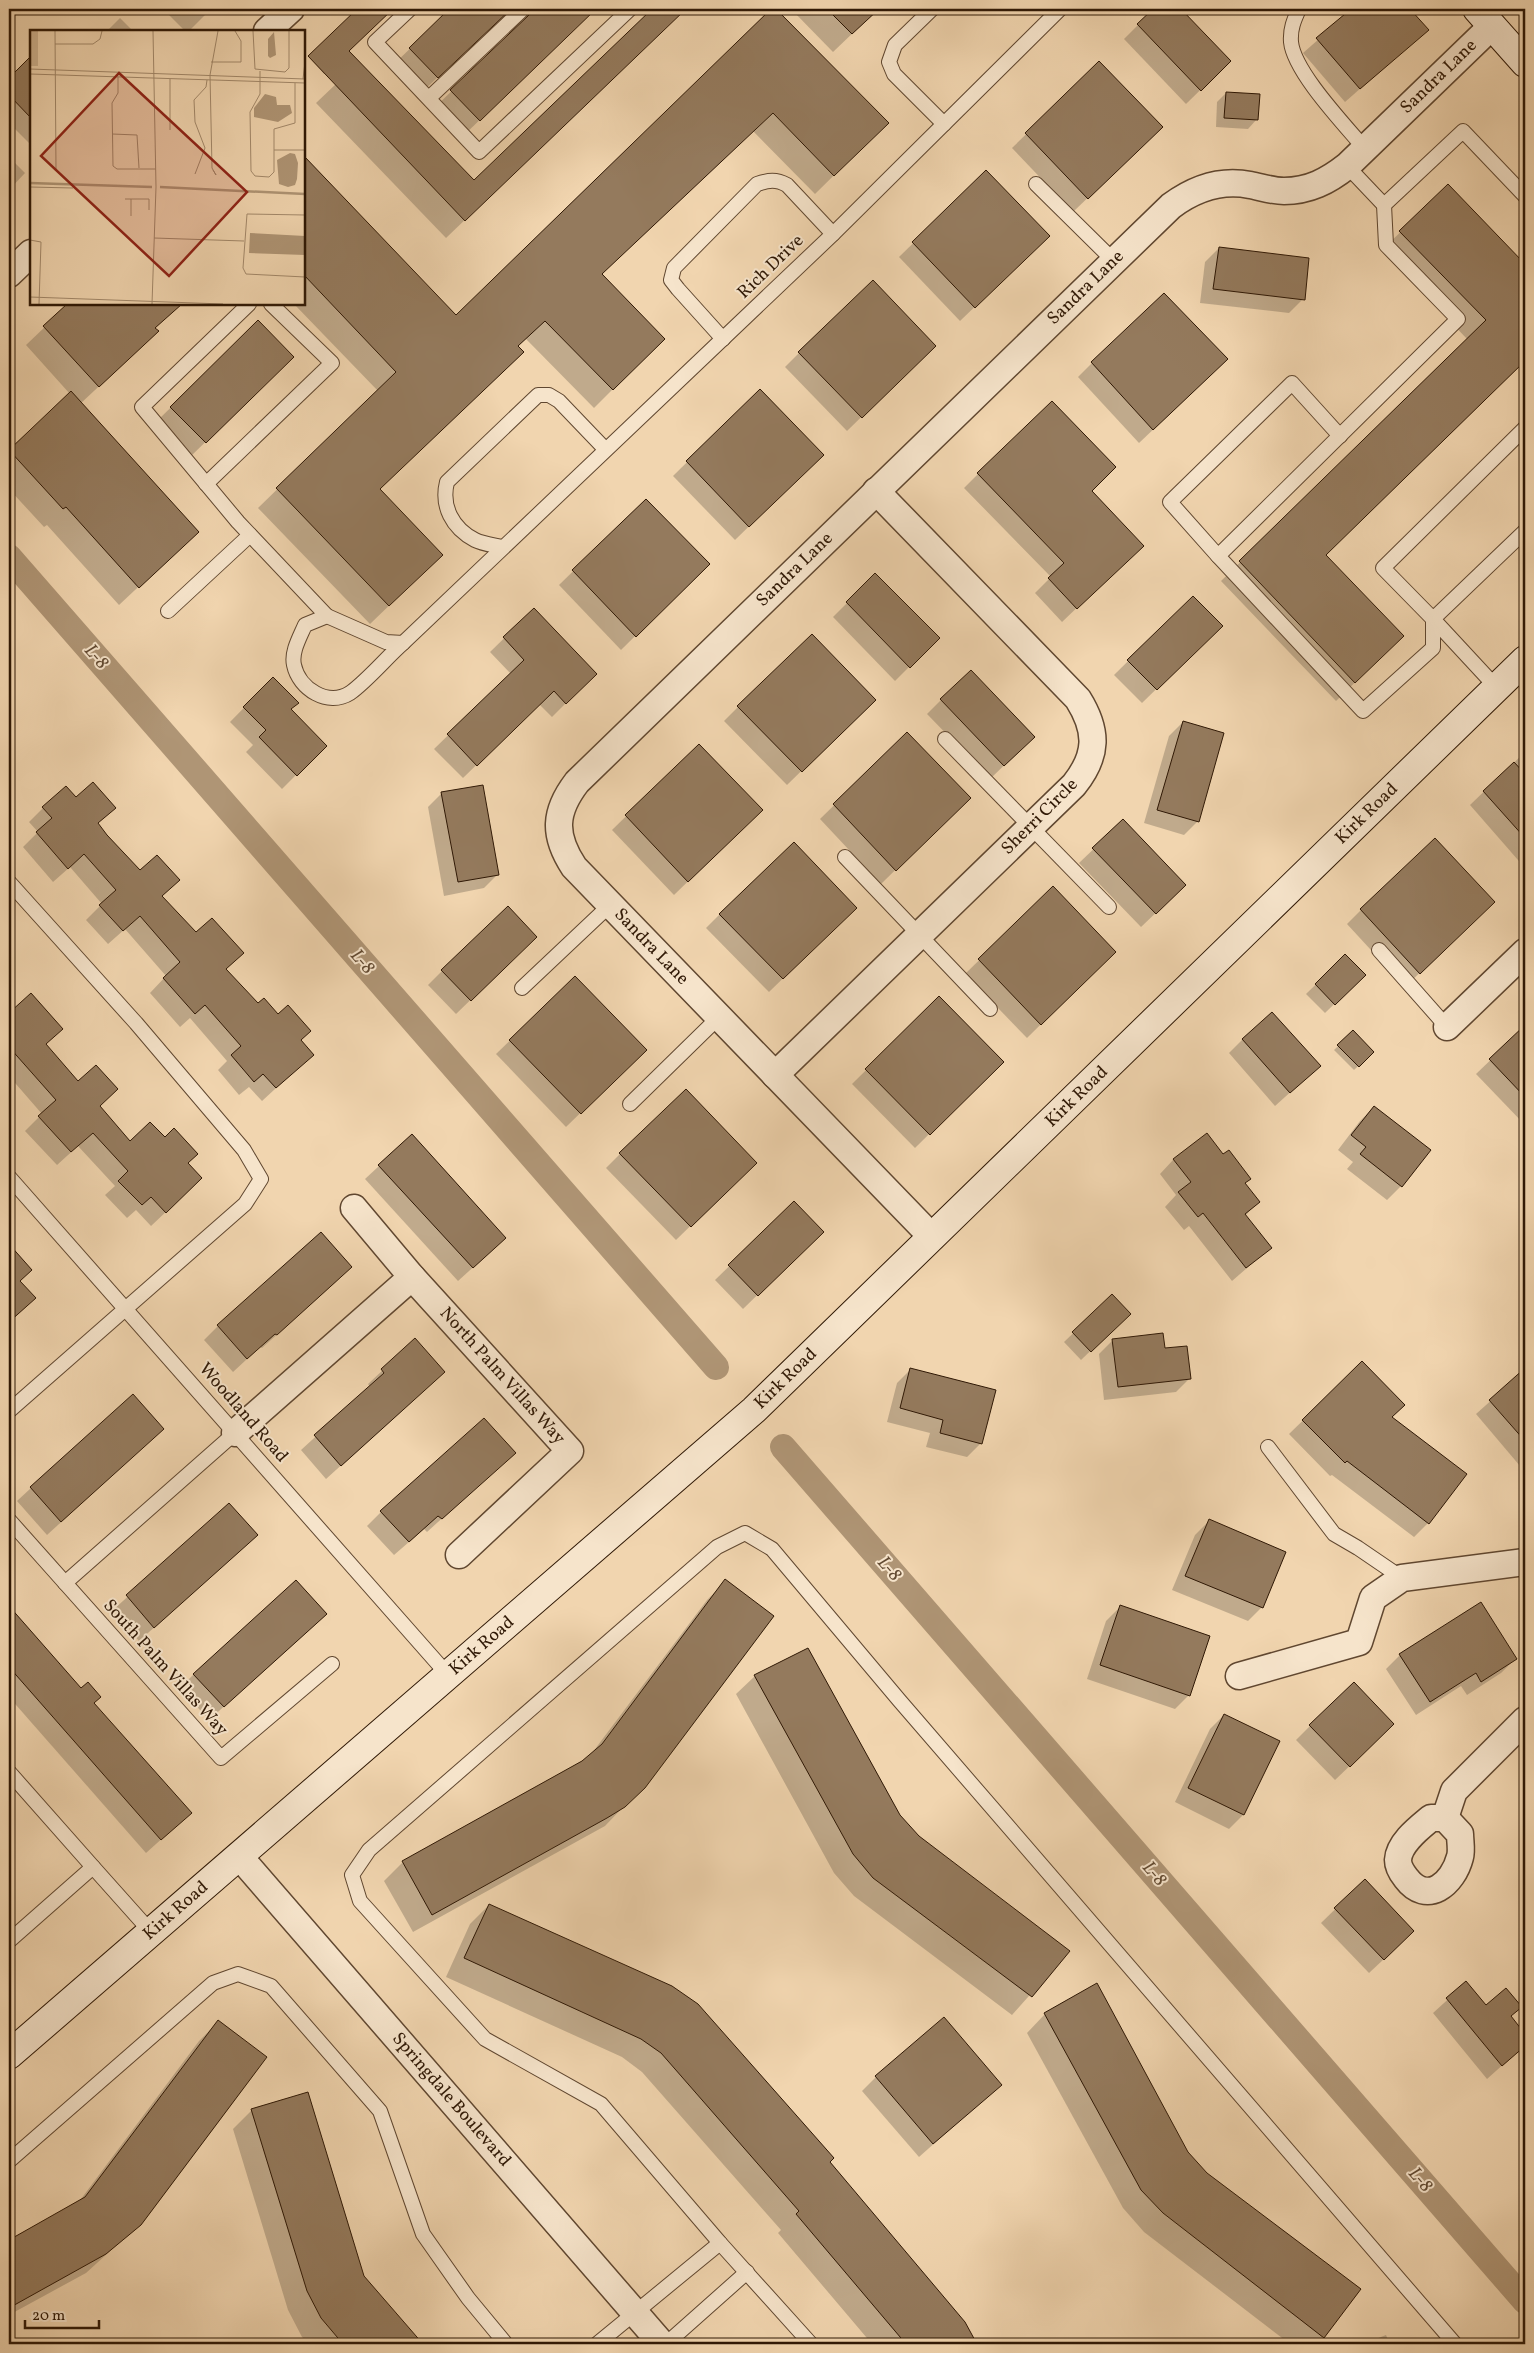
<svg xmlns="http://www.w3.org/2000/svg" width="1534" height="2353" viewBox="0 0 1534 2353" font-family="Vollkorn,serif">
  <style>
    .shadow { fill: #0003 }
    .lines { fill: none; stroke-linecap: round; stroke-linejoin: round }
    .canal { stroke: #af9575; stroke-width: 26 }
    .building { fill: #947a5d; stroke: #2f1805 }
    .lane-casing { stroke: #604730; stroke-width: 16 }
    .street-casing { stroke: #604730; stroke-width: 29 }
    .secondary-casing { stroke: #2f1805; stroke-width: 30 }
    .lane { stroke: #f6e4cb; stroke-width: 14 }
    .street { stroke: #f6e4cb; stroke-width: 26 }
    .secondary { stroke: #f6e4cb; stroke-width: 28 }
    .labels { text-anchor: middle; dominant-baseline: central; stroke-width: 4; stroke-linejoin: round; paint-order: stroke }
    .street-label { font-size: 18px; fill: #2f1805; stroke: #f6e4cb }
    .water-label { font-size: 19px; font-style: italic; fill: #624a32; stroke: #f6e4cb }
    .inset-river { fill: none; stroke: #af9575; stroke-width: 2.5 }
    .inset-road { fill: none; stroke: #a3896b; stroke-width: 1 }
    .view { fill: #8f2418; fill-opacity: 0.15; stroke: #8f2418; stroke-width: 2.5 }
    .inset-edge { fill: none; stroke: #2f1805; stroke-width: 2.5 }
  </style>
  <rect width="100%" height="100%" fill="#f1d5af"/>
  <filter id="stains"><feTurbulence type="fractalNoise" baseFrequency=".004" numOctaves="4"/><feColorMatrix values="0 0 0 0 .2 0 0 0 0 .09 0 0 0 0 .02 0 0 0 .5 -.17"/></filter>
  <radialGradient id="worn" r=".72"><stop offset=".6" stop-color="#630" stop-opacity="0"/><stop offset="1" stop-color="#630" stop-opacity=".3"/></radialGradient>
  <g class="shadow">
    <polygon points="163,9 211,9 189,31 185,31"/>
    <polygon points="359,9 392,9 324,74 309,57"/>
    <polygon points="451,9 595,9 460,139 432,110 511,34 513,27 510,21 502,19 497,21 419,95 391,67"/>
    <polygon points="654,9 685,9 446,238 316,103 359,62 473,182"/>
    <polygon points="774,9 887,123 815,194 753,131 600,275 663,339 594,408 526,339 517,347 379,490 423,573 370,624 258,508 378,391 294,304 304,304 304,166 308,162 456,316"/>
    <polygon points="791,9 878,9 833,52"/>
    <polygon points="1154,9 1179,9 1230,61 1186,104 1124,39"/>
    <polygon points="1353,9 1409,9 1427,30 1345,102 1303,53"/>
    <polygon points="120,18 133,31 107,31"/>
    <polygon points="26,62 31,67 31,145 9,123 9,80"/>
    <polygon points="1099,63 1147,141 1073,212 1012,148"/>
    <polygon points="1226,93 1257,119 1248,129 1216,127 1217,102"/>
    <polygon points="9,157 25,173 9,190"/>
    <polygon points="986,172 1034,250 960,321 899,257"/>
    <polygon points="1448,186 1525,266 1525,361 1325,555 1384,654 1336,701 1221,581 1468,340 1382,250"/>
    <polygon points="1219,248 1303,299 1289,313 1200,303 1205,262"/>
    <polygon points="69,304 181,304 154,329 138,350 80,404 197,532 119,605 47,525 44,527 9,489 9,449 70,394 26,345"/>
    <polygon points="258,322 293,357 191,456 157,421"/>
    <polygon points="934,346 847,431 785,367 799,353"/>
    <polygon points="1092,363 1213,373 1139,443 1078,377"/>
    <polygon points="760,390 822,455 735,540 673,476"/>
    <polygon points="978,474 1090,491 1128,559 1062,622 1035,593 1051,577 964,488"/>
    <polygon points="646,500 708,564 621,650 559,585"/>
    <polygon points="875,575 938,638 895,681 833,617"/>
    <polygon points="1193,597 1221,626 1142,703 1114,675"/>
    <polygon points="533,610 595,674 552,717 539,704 463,778 434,749 511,674 490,652"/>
    <polygon points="273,678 290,710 325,746 282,789 246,752 253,745 230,722"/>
    <polygon points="874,700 787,785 724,721 738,707"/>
    <polygon points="941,700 1019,751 990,779 927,714"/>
    <polygon points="1183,722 1198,821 1184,835 1144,823 1169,736"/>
    <polygon points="907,734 969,798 881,884 820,819"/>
    <polygon points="699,745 747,824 674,895 612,830"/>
    <polygon points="1525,752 1525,868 1470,805"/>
    <polygon points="442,793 498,874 484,888 444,896 428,807"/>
    <polygon points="76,799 114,808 97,824 140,872 178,880 161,897 258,1005 300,1041 312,1055 262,1101 249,1087 239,1095 218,1070 227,1061 190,1018 180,1027 150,993 166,976 125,929 108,944 86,920 102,904 70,867 53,882 23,847 38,832 29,822 43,808"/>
    <polygon points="1123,821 1185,885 1141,927 1079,863"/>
    <polygon points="1053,888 1100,966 1027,1038 965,974"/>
    <polygon points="1361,910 1479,916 1405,987 1347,924"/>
    <polygon points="720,914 841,922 769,992 706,928"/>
    <polygon points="521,951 456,1014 428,985 442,971"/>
    <polygon points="1345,956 1364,975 1325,1013 1306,994"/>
    <polygon points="575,978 645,1050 566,1127 496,1054"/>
    <polygon points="939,998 1002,1062 915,1148 852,1084"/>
    <polygon points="9,1003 130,1142 187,1192 151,1226 136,1210 127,1218 105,1195 115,1186 78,1146 57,1165 25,1131 42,1114 9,1076"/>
    <polygon points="1525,1027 1525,1125 1476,1074"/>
    <polygon points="1353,1032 1373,1052 1354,1070 1334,1050"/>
    <polygon points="1243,1039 1305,1079 1275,1106 1229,1053"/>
    <polygon points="1374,1107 1429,1150 1401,1186 1387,1200 1347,1169 1353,1162 1338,1150 1360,1121"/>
    <polygon points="1207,1135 1258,1202 1245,1216 1270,1248 1232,1281 1189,1226 1184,1230 1165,1207 1176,1195 1160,1174 1173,1160"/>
    <polygon points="620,1154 755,1163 676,1240 606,1168"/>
    <polygon points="379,1166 490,1252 458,1281 365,1179"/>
    <polygon points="794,1203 822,1232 743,1309 715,1280"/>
    <polygon points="11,1249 19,1281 35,1298 9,1323 9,1252"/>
    <polygon points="337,1281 262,1348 260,1347 233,1372 204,1340 218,1326"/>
    <polygon points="1112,1296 1129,1314 1081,1360 1064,1342"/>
    <polygon points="415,1340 430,1385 326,1479 301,1450 370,1387 368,1384"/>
    <polygon points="1113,1340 1164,1350 1190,1378 1176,1392 1104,1400 1099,1354"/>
    <polygon points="1362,1363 1390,1418 1428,1523 1414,1537 1332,1475 1330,1476 1289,1434"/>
    <polygon points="911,1369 981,1443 967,1457 926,1447 930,1433 887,1422 897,1383"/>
    <polygon points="1524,1371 1525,1461 1520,1466 1476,1414"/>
    <polygon points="163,1429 47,1535 17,1501 31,1488"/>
    <polygon points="514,1453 427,1532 424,1529 394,1555 367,1526 381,1512"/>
    <polygon points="229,1505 242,1549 139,1641 113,1610"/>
    <polygon points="1209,1521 1284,1552 1262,1607 1248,1621 1172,1590 1195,1535"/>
    <polygon points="726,1581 650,1779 605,1826 413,1932 384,1881 403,1862 589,1757 707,1600"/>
    <polygon points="1120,1607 1189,1695 1175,1709 1087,1679 1106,1621"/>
    <polygon points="9,1608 81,1690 176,1826 146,1853 9,1697"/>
    <polygon points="311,1628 209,1720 180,1688 194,1674"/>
    <polygon points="1400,1655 1515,1659 1501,1673 1467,1695 1461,1686 1416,1715 1386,1669"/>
    <polygon points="755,1676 919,1837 1069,1951 1012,2015 854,1896 834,1873 736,1694"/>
    <polygon points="1224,1715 1279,1741 1243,1815 1229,1829 1175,1802 1210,1729"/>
    <polygon points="1310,1726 1379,1738 1335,1780 1296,1740"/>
    <polygon points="1364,1881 1399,1945 1369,1973 1321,1923"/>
    <polygon points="489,1905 829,2162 964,2323 975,2344 872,2344 778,2233 781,2230 642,2072 622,2057 446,1977 470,1924"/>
    <polygon points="1466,1983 1486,2007 1510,2017 1525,2036 1525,2045 1487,2079 1433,2013"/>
    <polygon points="1045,2014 1187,2153 1323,2337 1315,2344 1290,2344 1144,2232 1123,2208 1027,2033"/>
    <polygon points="218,2022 140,2224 86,2273 9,2315 9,2241 78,2203 199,2041"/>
    <polygon points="876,2077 1000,2085 919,2157 862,2091"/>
    <polygon points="252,2110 363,2277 421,2344 309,2344 302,2337 288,2310 233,2129"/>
    <polygon points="1386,2335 1390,2344 1363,2344"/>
  </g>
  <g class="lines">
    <g class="canal">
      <polyline points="9,557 716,1367"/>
      <polyline points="783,1447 1525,2301"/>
    </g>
  </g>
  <g class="building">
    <polygon points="357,9 393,9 349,51 474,180 652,9 686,9 465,221 308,56"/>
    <polygon points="449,9 511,9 438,78 409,48"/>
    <polygon points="532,9 596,9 480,121 450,90 529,15"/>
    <polygon points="771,9 776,9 889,123 834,176 773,113 602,274 665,339 613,390 545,321 518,346 524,352 380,489 443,555 389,606 276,488 396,372 304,275 304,156 456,315"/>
    <polygon points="827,9 879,9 852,34"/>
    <polygon points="1153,9 1181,9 1231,61 1201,91 1137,24"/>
    <polygon points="1351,9 1410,9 1429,30 1360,89 1316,38"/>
    <polygon points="31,56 31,118 9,95 9,78"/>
    <polygon points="1099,61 1163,127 1088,199 1025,133"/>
    <polygon points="1226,92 1260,94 1258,120 1224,118"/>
    <polygon points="986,170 1050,236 975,308 912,242"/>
    <polygon points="1448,184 1525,264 1525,361 1326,555 1404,636 1355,683 1239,561 1486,320 1399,231"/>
    <polygon points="1219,247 1309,258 1305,300 1213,289"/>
    <polygon points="873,280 936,346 862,418 798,352"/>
    <polygon points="1164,293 1228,359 1153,430 1091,362"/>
    <polygon points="67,304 182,304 155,328 159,331 99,387 43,326"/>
    <polygon points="258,320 294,357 206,443 170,407"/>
    <polygon points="760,389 824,455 749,527 686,461"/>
    <polygon points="71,391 199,532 139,588 66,507 63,509 9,450"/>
    <polygon points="1052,401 1116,467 1092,491 1144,546 1077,609 1048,578 1064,563 977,473"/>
    <polygon points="646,499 710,564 636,637 572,570"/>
    <polygon points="875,573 940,638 910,668 846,602"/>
    <polygon points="1193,596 1223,626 1157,690 1127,660"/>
    <polygon points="534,608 597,674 566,704 554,691 477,766 447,734 524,660 503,637"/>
    <polygon points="812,634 876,700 802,772 737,706"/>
    <polygon points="971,670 1035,737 1004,766 940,699"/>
    <polygon points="273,677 299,703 291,709 327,746 297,776 259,737 266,730 243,707"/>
    <polygon points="1183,721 1224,733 1199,822 1157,810"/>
    <polygon points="907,732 971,798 896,871 833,804"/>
    <polygon points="699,744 763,810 688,882 625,815"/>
    <polygon points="1514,762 1525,774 1525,838 1483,791"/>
    <polygon points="93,782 116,808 98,823 107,835 140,870 157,855 180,880 162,896 196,932 212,918 244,953 226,969 258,1003 264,998 278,1014 288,1005 311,1031 301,1040 314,1055 276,1088 263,1074 254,1082 231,1055 241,1046 205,1005 195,1014 163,978 180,962 140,916 123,931 99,905 116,890 84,854 68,869 36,832 52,818 42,807 66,786 76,797"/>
    <polygon points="483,785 499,875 458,882 441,792"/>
    <polygon points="1123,819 1186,885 1156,914 1092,848"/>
    <polygon points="1435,838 1495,902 1420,974 1360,909"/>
    <polygon points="794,842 857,908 783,979 719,914"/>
    <polygon points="1053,886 1116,952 1041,1025 978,959"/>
    <polygon points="508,906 537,937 471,1001 441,970"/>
    <polygon points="1345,954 1366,975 1335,1005 1315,984"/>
    <polygon points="575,976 647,1050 581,1114 509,1040"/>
    <polygon points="31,993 63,1029 46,1044 78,1081 96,1065 118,1089 100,1106 130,1141 150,1122 165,1137 174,1128 198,1154 188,1163 202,1178 166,1213 151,1197 142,1205 118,1181 128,1171 93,1133 71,1152 38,1116 56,1100 9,1047 9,1013"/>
    <polygon points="939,996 1004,1062 930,1135 865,1069"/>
    <polygon points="1272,1012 1321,1066 1290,1093 1242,1039"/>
    <polygon points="1525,1025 1525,1097 1489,1059"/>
    <polygon points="1353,1030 1374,1052 1359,1067 1337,1045"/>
    <polygon points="686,1089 757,1163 691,1227 619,1153"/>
    <polygon points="1374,1106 1431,1150 1402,1187 1360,1154 1366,1147 1351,1135"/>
    <polygon points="1207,1133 1223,1154 1229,1150 1251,1179 1245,1183 1260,1202 1245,1214 1272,1248 1246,1268 1203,1213 1198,1217 1178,1192 1191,1182 1173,1159"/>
    <polygon points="412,1134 506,1238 473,1268 378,1165"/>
    <polygon points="794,1201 824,1232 758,1296 728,1265"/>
    <polygon points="321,1232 352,1267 277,1335 275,1334 247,1359 217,1325"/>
    <polygon points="9,1244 32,1270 20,1281 36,1298 9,1322"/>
    <polygon points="1112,1294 1131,1314 1091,1352 1072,1332"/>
    <polygon points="1163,1333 1165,1348 1187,1346 1191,1379 1118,1387 1112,1339"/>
    <polygon points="415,1338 445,1372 341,1466 314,1435 384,1373 381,1369"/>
    <polygon points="1362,1361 1405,1405 1392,1417 1467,1474 1429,1524 1347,1461 1345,1463 1302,1420"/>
    <polygon points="910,1368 996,1390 982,1444 940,1433 943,1420 900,1408"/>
    <polygon points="1525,1368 1525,1441 1489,1400"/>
    <polygon points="133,1394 164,1429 61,1522 30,1487"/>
    <polygon points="484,1418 516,1453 442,1519 438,1516 409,1542 380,1511"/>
    <polygon points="229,1503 258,1535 154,1628 126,1595"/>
    <polygon points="1209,1519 1286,1552 1263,1608 1185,1576"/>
    <polygon points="725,1579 774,1616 645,1788 625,1807 607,1818 432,1915 402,1861 582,1761 602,1744"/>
    <polygon points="296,1580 327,1614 224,1707 193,1674"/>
    <polygon points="1481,1602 1517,1659 1481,1682 1476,1673 1430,1702 1399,1654"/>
    <polygon points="1120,1605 1210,1636 1190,1696 1100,1665"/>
    <polygon points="9,1606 81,1688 88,1682 101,1697 94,1703 192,1813 161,1840 9,1667"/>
    <polygon points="808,1648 900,1815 919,1836 1070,1951 1032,1997 873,1878 853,1854 754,1675"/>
    <polygon points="1354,1682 1394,1724 1350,1767 1309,1725"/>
    <polygon points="1224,1714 1280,1741 1244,1815 1188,1788"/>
    <polygon points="1365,1879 1414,1931 1384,1960 1334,1908"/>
    <polygon points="489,1904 672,1986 698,2004 834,2158 830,2162 965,2322 977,2344 906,2344 796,2214 799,2211 661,2053 641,2039 464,1958"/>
    <polygon points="1466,1981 1486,2005 1506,1988 1522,2007 1511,2016 1525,2034 1525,2046 1502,2066 1446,1998"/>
    <polygon points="1097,1983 1188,2152 1207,2173 1361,2289 1324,2338 1163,2213 1141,2190 1044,2013"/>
    <polygon points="944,2017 1002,2085 933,2144 875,2076"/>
    <polygon points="218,2020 267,2057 141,2225 106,2254 9,2308 9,2240 85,2197"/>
    <polygon points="308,2092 364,2276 423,2344 343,2344 321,2318 307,2291 251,2109"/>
  </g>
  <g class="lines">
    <g class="lane-casing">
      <g id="lane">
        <polyline points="410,9 375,42 479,152 630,9"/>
        <polyline points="932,9 895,45 889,62 894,74 944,124"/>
        <path d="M1299,9c-5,11 -9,20 -8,33 3,30 54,83 74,107"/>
        <polyline points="429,98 523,9"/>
        <polyline points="1347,166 1384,205 1463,131 1525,196"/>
        <polyline points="1036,184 1114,261"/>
        <polyline points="1384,205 1386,245 1458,319 1218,556 1363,711 1433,648 1433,619"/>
        <path d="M249,304l-107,103 96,115 89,94 -22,9c-5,12 -14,27 -11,40 5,24 34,42 56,28 17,-12 37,-36 53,-50l430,-409 227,-225"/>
        <path d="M723,339l-45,-50 -7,-9 3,-12 83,-84c12,-4 19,-5 30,1l46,49"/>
        <polyline points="1525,428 1383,568 1433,619 1525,531"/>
        <polyline points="206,484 332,363 271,304"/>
        <path d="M502,547c-8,-2 -19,-3 -27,-7 -23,-12 -34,-34 -28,-58l91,-87h11l10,6 46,48"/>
        <polyline points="1218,556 1170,502 1292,383 1340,436"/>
        <polyline points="168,611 250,535"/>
        <polyline points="327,616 386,642 403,643"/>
        <polyline points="1433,619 1497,688"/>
        <polyline points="945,739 1109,907"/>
        <polyline points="845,857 990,1009"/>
        <polyline points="9,882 136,1023 244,1150 261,1179 245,1204 9,1411"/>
        <polyline points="1379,950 1447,1027"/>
        <polyline points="522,988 610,905"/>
        <polyline points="630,1104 719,1017"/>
        <polyline points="9,1177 448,1675"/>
        <polyline points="1268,1447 1334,1534 1358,1548 1402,1578"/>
        <polyline points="9,1520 221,1758 332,1664"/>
        <polyline points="65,1583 235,1433"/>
        <polyline points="9,1772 93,1867 9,1941"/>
        <polyline points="93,1867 151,1932"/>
        <polyline points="9,2161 213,1983 238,1974 271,1986 380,2111 423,2234 468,2298 506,2344"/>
        <polyline points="597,2344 720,2243"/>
        <polyline points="666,2344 747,2272"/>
        <polyline points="811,2344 720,2243 601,2104 485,2039 360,1901 352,1875 369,1850 717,1547 745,1533 772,1549 899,1700 1455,2344"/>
      </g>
    </g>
    <g class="street-casing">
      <g id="street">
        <polyline points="267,31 291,9"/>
        <polyline points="9,274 31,253"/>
        <polyline points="1447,1027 1525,952"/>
        <path d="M775,1075l299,-290c24,-30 24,-54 4,-86l-202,-208"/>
        <polyline points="354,1208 412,1277 570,1451 459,1555"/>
        <path d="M932,1237l-358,-370c-21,-32 -20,-55 3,-85l594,-576c23,-17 49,-27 79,-21 11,2 22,6 34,6 25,0 44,-10 63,-25l145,-140"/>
        <polyline points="235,1433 412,1277"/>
        <polyline points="1239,1676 1359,1642 1373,1598 1402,1578 1525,1562"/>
        <path d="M1431,1818h14l15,16c0,7 2,16 0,23 -7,27 -33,49 -54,21 -4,-5 -8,-11 -8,-18 1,-17 21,-32 33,-42z"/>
        <polyline points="1445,1818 1454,1791 1525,1720"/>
        <polyline points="239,1856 662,2344"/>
      </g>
    </g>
    <g class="secondary-casing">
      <g id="secondary">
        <polyline points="1477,9 1525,63"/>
        <polyline points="9,2055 754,1410 1525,660"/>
      </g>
    </g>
    <use href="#lane" class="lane"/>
    <use href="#street" class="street"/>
    <use href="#secondary" class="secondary"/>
  </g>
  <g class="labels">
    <g class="street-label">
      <text transform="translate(1439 77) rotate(-44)">Sandra Lane</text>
      <text transform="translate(771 267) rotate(-44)">Rich Drive</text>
      <text transform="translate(1086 288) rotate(-44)">Sandra Lane</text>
      <text transform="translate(795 570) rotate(-44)">Sandra Lane</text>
      <text transform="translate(1367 814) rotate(-44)">Kirk Road</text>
      <text transform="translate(1040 817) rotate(-45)">Sherri Circle</text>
      <text transform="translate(651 947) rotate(46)">Sandra Lane</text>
      <text transform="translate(1077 1097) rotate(-44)">Kirk Road</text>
      <text transform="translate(502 1376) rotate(48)">North Palm Villas Way</text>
      <text transform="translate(786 1379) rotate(-44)">Kirk Road</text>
      <text transform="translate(243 1413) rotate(49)">Woodland Road</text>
      <text transform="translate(482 1646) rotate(-41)">Kirk Road</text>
      <text transform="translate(165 1668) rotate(48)">South Palm Villas Way</text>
      <text transform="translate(176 1911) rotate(-41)">Kirk Road</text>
      <text transform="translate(451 2100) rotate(49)">Springdale Boulevard</text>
    </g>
    <g class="water-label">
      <text transform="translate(96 657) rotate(49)">L-8</text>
      <text transform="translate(362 962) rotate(49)">L-8</text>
      <text transform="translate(889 1569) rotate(49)">L-8</text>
      <text transform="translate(1154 1874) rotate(49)">L-8</text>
      <text transform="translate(1420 2180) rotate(49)">L-8</text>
    </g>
  </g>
  <g transform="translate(30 30)">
    <rect width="275" height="275" fill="#f1d5af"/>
    <path d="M0,1h8v35h-8z" fill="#d0b592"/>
    <path d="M244,2l2,23 -6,3 -2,-2v-17zM235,64l11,3 1,8h13l2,8 -14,9 -24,-5v-9zM260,123l5,1 3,9 -1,16 -2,6 -7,2 -9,-3 -2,-24zM220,203l55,3v19l-56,-2z" fill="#af9575"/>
    <path class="inset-river" d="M0,153l122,4M130,157l145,7"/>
    <path class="inset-road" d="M25,1l1,140M223,1l2,38 30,3 4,-4v-37M25,14h38l7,-5 2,-8M181,32h30v-21l-6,-10M0,39l275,10M230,41v23l-10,18 1,59 4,5 14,1 5,-5v-43l21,-6v-40M0,44l275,9M88,47v16l-6,10 1,63 4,3h39M140,49v51M273,49l2,-17M82,104l25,1 2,33M244,120h31M183,140l3,5 -4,-7 -2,-93 8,-44M165,144l10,-26 -10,-26 -1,-22 12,-13 1,-7M0,157l43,1M95,169h24v11M275,185l-58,-1 -4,54 3,6 59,3M101,186v-17M124,208l90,3M0,210l11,2 -2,62M0,267l193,7M122,274l4,-117 -3,-156"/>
    <path class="view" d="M89,43l128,119 -78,84 -128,-120z"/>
    <rect width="275" height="275" class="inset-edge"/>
  </g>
  <rect width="1534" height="2353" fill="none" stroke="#f1d5af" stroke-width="30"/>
  <rect x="10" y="10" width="1514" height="2333" fill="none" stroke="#2f1805" stroke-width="2.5"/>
  <rect x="15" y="15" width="1504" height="2323" fill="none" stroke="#2f1805"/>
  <path d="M25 2320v8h74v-8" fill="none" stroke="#2f1805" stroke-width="2.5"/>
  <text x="32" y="2320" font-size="15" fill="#2f1805" stroke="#f6e4cb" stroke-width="4" paint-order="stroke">20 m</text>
  <rect width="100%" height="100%" filter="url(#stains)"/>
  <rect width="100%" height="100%" fill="url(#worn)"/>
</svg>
